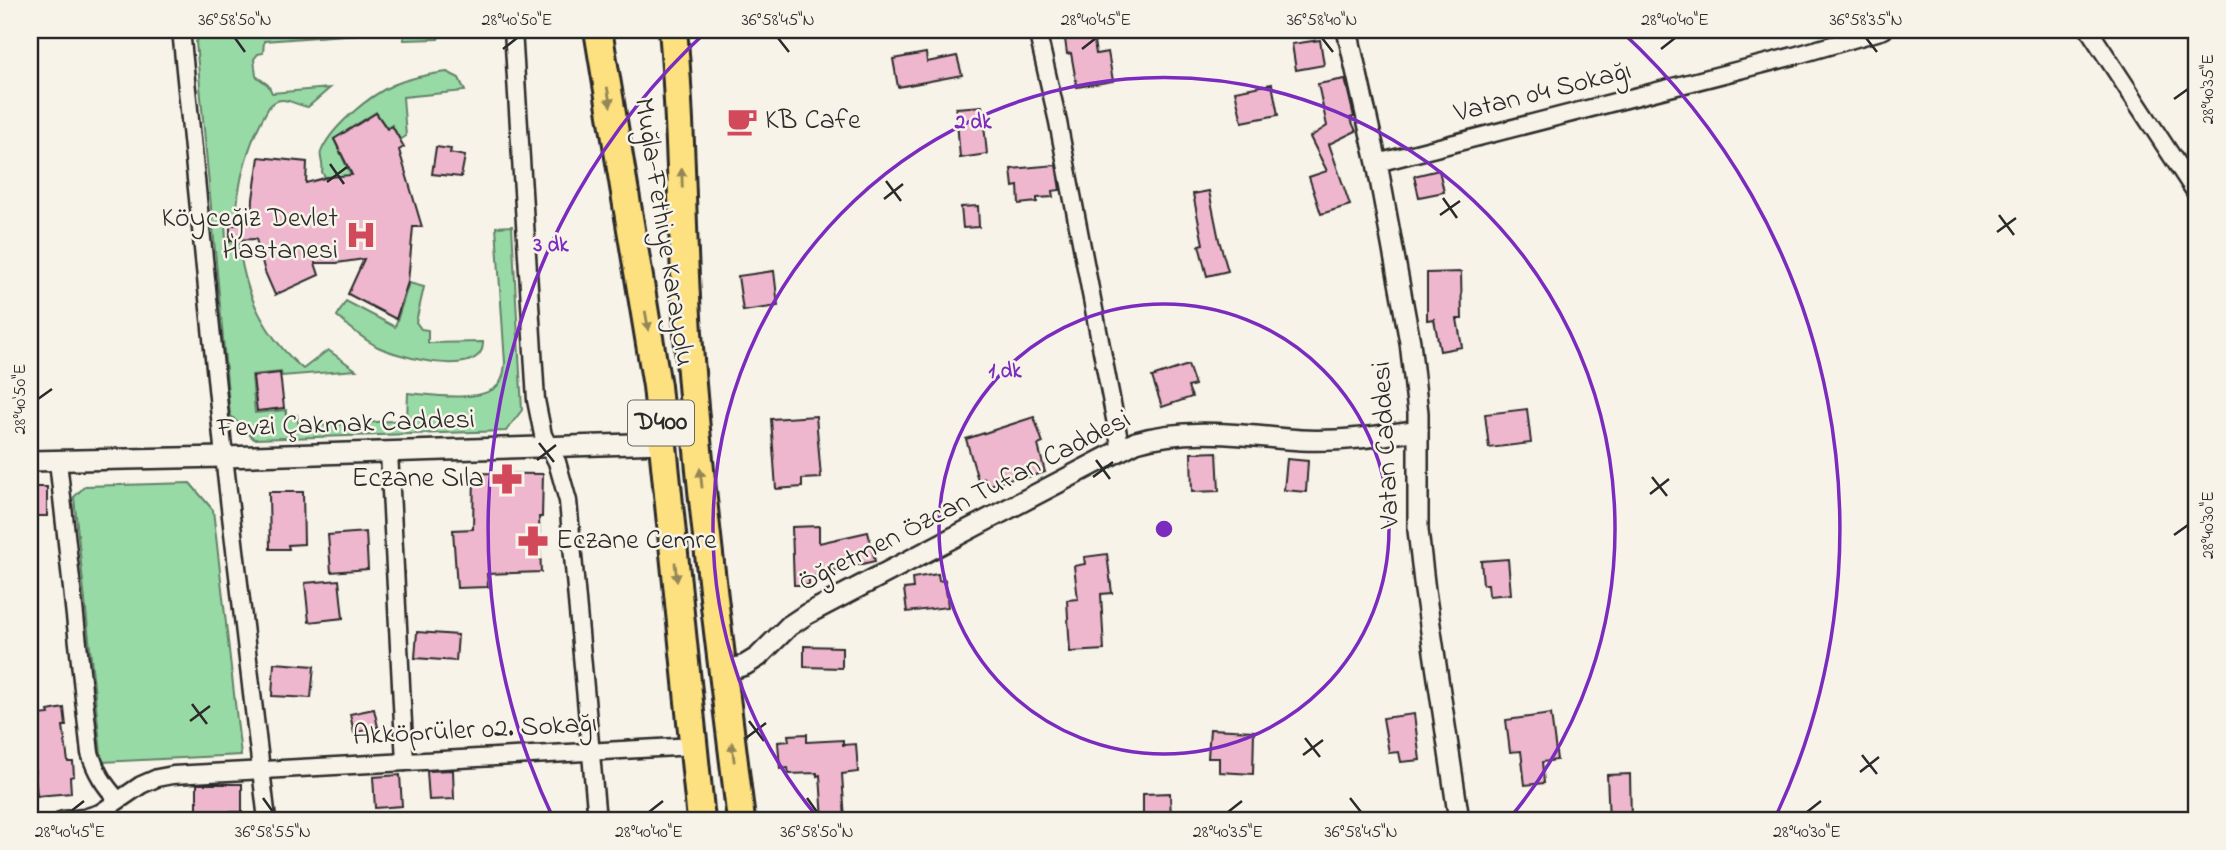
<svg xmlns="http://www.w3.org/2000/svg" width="2226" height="850" viewBox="0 0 2226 850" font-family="'Indie Flower',sans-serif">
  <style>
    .green { fill: #98daa5; stroke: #628268; stroke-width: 2 }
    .building { fill: #efb7ce; stroke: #2b2b2b; stroke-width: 2 }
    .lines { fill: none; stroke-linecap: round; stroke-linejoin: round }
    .minor-casing { stroke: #2b2b2b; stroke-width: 21 }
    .tertiary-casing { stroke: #2b2b2b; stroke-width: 24 }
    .trunk-casing { stroke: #2b2b2b; stroke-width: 32 }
    .minor { stroke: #f7f3e8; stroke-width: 16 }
    .tertiary { stroke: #f7f3e8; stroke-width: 19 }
    .trunk { stroke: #fde080; stroke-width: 26 }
    .oneway { fill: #948656 }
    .ticks { fill: none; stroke: #2b2b2b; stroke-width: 2.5 }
    .ring { fill: none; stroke: #7b2cbf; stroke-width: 3.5 }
    .labels { text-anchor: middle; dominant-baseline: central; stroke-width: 5; stroke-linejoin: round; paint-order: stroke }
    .shield { fill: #f7f3e8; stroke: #686764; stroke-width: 2 }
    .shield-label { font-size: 26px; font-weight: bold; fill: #2b2b2b }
    .street-label { font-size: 28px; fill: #2b2b2b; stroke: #f7f3e8 }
    .poi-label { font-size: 28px; fill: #2b2b2b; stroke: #f7f3e8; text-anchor: start }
    .centre { fill: #7b2cbf; stroke: #f7f3e8; stroke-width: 3.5 }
    .ring-label { font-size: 21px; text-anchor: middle; font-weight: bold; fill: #7b2cbf; stroke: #f7f3e8; stroke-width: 5; stroke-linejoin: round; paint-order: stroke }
    .neatline { fill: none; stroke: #2b2b2b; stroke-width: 2.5 }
    .ticks-label { font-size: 18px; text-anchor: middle; fill: #2b2b2b }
  </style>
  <rect width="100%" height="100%" fill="#f7f3e8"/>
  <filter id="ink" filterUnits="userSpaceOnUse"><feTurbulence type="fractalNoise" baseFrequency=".0143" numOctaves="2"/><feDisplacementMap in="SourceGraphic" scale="14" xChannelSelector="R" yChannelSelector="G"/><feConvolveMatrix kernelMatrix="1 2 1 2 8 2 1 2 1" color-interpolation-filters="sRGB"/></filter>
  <g filter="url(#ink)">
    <g class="green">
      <path d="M204,30h167v3l-107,8 -1,12 -5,1 -4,5 2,17 12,9 4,8 58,-5 -22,19c-16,-3 -27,-14 -39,0 -21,35 -31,72 -33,113l-11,1 1,21 13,1c5,50 26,93 64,126l25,-19 28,20 -74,6 -1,-4 -29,3 3,38 31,-3v6l11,-1 2,12 108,-7 1,-27c23,2 68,9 87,-5 8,-6 9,-16 10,-25l-9,-136 16,-1 10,184 -16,21 -252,8 -24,-24 -34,-373z"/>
      <polygon points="403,30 441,30 438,39 404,40"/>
      <path d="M447,72l12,6 6,13 -62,6 3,39 -6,4 -8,-15 -5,3 -11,-16 -42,27 19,41c-10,0 -18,-4 -28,-3l-3,-5c2,-8 -3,-15 -1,-20 10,-25 48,-56 72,-67 17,-7 36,-11 54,-13z"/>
      <path d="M409,283l15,4 -8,35 5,7 7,1v13l55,-1c1,39 -88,14 -107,4 -14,-8 -27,-19 -39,-30l9,-15 49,26z"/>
      <polygon points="190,483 213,510 241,755 102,762 74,497 85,486"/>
    </g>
    <g class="building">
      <polygon points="1093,35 1096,54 1108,52 1113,81 1077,87 1071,53 1067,54 1065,39"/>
      <polygon points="1320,40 1324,65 1296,70 1292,44"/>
      <polygon points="926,53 927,62 957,56 962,75 898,87 893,59"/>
      <polygon points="1345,79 1354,117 1350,118 1356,131 1329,144 1350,205 1321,214 1309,177 1327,171 1310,137 1327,126 1318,84"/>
      <polygon points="1272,84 1278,115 1242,122 1235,91"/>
      <polygon points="982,106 987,154 960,158 956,108"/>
      <polygon points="376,113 387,129 392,126 404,147 399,150 422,227 413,227 408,282 396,319 348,294 364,259 337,263 315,263 319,275 275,295 265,272 256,239 230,240 230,225 252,224 253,199 259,157 307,162 306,183 328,177 352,175 334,139"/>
      <polygon points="436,147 451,149 450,153 465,156 461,177 432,174"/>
      <polygon points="1056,165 1060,190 1052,191 1053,197 1037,198 1037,202 1019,204 1018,186 1013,187 1011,169"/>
      <polygon points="1439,170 1444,192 1419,197 1414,176"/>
      <polygon points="1209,191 1219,240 1228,271 1207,276 1199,245 1203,244 1193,194"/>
      <polygon points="978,206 979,227 963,228 961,207"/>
      <polygon points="774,271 778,306 743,311 738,276"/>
      <polygon points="1461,272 1462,319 1457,319 1462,347 1440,351 1434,319 1427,320 1427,273"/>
      <polygon points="1188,365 1195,385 1188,387 1192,397 1162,407 1152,377"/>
      <polygon points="280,373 284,408 257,411 253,376"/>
      <polygon points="1527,409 1531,443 1489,448 1485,414"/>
      <polygon points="816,416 821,478 802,479 802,487 776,489 771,419"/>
      <polygon points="1034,417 1043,443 1038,445 1045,472 1021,479 1020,476 987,486 985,478 978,480 966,439"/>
      <polygon points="1217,452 1219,491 1192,492 1191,453"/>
      <polygon points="1287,459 1308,461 1306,492 1284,490"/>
      <polygon points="474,473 543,474 542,517 539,517 541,572 487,574 488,587 457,588 453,530 473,529"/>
      <rect x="30" y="487" width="17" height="29"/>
      <polygon points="269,492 303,492 304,544 288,545 289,549 270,549"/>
      <polygon points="819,526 819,543 868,532 875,561 820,574 820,576 809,576 809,585 794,585 792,527"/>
      <polygon points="366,532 368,569 331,572 328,535"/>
      <polygon points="1107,554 1112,593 1101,594 1104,650 1070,652 1067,600 1078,599 1074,566 1085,564 1084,557"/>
      <polygon points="1508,559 1511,594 1489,596 1488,584 1483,584 1481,561"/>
      <polygon points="938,574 939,581 945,580 948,607 907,612 904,589 913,588 912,578"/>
      <polygon points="339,580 343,618 309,622 305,583"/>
      <polygon points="417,632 458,635 456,661 415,658"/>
      <polygon points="804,646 842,647 842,668 804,667"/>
      <polygon points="274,663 314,666 311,698 272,696"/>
      <polygon points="64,708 66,726 63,726 68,762 73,762 74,776 70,777 71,793 37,796 32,743 30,743 30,716 49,714 48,711"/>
      <polygon points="374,709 378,727 354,733 350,714"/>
      <polygon points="1414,714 1420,760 1401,762 1399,752 1389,753 1383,718"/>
      <polygon points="1551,714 1557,760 1542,762 1544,783 1525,785 1521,751 1510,752 1506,720"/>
      <polygon points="1210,729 1254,731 1253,774 1219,772 1219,758 1208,758"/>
      <polygon points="807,734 807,742 843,740 843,745 856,744 858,772 842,774 845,820 823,820 820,775 817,776 817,773 789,774 788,768 780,769 778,742 789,741 788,735"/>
      <polygon points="453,770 454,799 429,800 427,771"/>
      <polygon points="1630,774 1631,820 1609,820 1607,775"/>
      <polygon points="400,775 402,806 375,808 373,777"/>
      <polygon points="197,784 242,784 242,812 227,812 226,815 197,815"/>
      <polygon points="1170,793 1171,820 1143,820 1143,794"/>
    </g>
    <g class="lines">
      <g class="minor-casing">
        <g id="minor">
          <polyline points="181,30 224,457 267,820"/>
          <polyline points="513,30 536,400 543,435 557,462 568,501 597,820"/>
          <polyline points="1037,30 1058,122 1121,450"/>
          <polyline points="2089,30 2196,193"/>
          <polyline points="1377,163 1794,56 1884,30"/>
          <polyline points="389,452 405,762"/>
          <path d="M58,461l32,292c6,19 14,32 28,47"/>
          <polyline points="63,820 84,818 100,813 141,785 157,778 173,775 694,746"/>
        </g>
      </g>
      <g class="tertiary-casing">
        <g id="tertiary">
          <polyline points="1347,30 1377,163 1410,342 1418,413 1418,530 1425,591 1459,820"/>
          <polyline points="30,461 224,457 663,443"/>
          <path d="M723,672l22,-7 13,-8 31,-31 18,-12 329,-172c56,-16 109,-6 165,-2 40,2 78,-4 117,-10"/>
        </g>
      </g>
      <g class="trunk-casing">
        <g id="trunk">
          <polyline points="598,30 657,386 701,820"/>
          <path d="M673,30c10,105 8,211 16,317 12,158 33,316 52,473"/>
        </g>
      </g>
      <use href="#minor" class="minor"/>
      <use href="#tertiary" class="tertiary"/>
      <use href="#trunk" class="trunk"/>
    </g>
    <defs><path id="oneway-solid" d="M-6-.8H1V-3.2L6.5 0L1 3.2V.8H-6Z" transform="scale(1.75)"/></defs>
    <g class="oneway">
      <use href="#oneway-solid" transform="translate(609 97) rotate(80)"/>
      <use href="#oneway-solid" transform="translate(682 178) rotate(-92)"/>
      <use href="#oneway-solid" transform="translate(647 321) rotate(80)"/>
      <use href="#oneway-solid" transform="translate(701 478) rotate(-96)"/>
      <use href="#oneway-solid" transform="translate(676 572) rotate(84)"/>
      <use href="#oneway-solid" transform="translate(733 752) rotate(-97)"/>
    </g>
  </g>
  <path class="ticks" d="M235,38l10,14M778,38l11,14M1322,38l11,14M1866,38l11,14M503,49l14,-11M1082,49l14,-11M1661,49l14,-11M2174,99l14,-10M330,164l14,20M886,181l15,20M327,182l20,-15M1443,198l14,20M884,199l19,-15M1440,215l20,-14M1999,215l15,20M1997,232l19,-14M38,399l14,-10M539,443l15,19M537,460l19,-15M1096,460l14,19M1093,477l20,-15M1652,477l15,19M1650,494l19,-15M2174,535l14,-10M192,704l15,20M190,721l20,-15M749,721l15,20M746,738l20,-15M1305,738l15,19M1303,755l20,-15M1862,755l15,19M1860,772l19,-15M263,798l10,14M807,798l10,14M1350,798l11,14M70,812l14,-11M649,812l14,-11M1228,812l14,-11M1807,812l14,-11"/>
  <g class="ring">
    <circle cx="1164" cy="529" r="225"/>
    <path d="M819 819A451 451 0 1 1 1509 819"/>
    <path d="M554 820A676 676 0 0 1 707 31M1621 31A676 676 0 0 1 1774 820"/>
  </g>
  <defs>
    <g id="cafe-bare" transform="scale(2.415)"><path d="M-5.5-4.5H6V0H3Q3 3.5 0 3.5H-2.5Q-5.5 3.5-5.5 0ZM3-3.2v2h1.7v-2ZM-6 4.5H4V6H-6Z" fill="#d1495b" stroke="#f7f3e8" stroke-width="2.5" paint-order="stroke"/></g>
    <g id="hospital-bare" transform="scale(2.415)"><path d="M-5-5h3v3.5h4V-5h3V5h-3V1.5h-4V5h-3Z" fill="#d1495b" stroke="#f7f3e8" stroke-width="2.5" paint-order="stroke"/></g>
    <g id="pharmacy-bare" transform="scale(2.415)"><path d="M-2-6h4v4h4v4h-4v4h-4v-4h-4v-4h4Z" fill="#d1495b" stroke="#f7f3e8" stroke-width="2.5" paint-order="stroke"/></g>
  </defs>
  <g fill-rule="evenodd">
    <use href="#cafe-bare" x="742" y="121"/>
    <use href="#hospital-bare" x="361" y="235"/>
    <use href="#pharmacy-bare" x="507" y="479"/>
    <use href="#pharmacy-bare" x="533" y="541"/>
  </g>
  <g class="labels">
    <rect class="shield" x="628" y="400.5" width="66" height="45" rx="5"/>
    <g class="shield-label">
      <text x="661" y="423">D400</text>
    </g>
    <g class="street-label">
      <text transform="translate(1543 93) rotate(-14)">Vatan 04 Sokağı</text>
      <text transform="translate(663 232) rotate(81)">Muğla-Fethiye Karayolu</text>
      <text transform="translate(346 425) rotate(-2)">Fevzi Çakmak Caddesi</text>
      <text transform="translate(1387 445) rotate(-93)">Vatan Caddesi</text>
      <text transform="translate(965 502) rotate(-27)">Öğretmen Özcan Tufan Caddesi</text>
      <text transform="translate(475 731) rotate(-3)">Akköprüler 02. Sokağı</text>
    </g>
    <g class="poi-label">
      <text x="765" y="121">KB Cafe</text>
      <text x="338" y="219" text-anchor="end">Köyceğiz Devlet<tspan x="338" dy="32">Hastanesi</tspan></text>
      <text x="484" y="479" text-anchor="end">Eczane Sıla</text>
      <text x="556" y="541">Eczane Cemre</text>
    </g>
  </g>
  <circle cx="1164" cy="529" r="10" class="centre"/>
  <g class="ring-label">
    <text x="973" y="128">2 dk</text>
    <text x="551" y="251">3 dk</text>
    <text x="1005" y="377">1 dk</text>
  </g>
  <rect width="2226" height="850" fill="none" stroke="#f7f3e8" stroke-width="77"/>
  <rect x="38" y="38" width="2150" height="774" class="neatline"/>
  <g class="ticks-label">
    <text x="235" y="25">36°58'50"N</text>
    <text x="517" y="25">28°40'50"E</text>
    <text x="778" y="25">36°58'45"N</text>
    <text x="1096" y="25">28°40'45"E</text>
    <text x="1322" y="25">36°58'40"N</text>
    <text x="1675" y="25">28°40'40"E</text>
    <text x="1866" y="25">36°58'35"N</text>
    <text transform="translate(2207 89) rotate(-90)" y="6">28°40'35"E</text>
    <text transform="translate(19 399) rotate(-90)" y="6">28°40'50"E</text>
    <text transform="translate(2207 525) rotate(-90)" y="6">28°40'30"E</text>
    <text x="70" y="837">28°40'45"E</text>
    <text x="273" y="837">36°58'55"N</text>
    <text x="649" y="837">28°40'40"E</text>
    <text x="817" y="837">36°58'50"N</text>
    <text x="1228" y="837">28°40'35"E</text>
    <text x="1361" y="837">36°58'45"N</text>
    <text x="1807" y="837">28°40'30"E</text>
  </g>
</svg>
